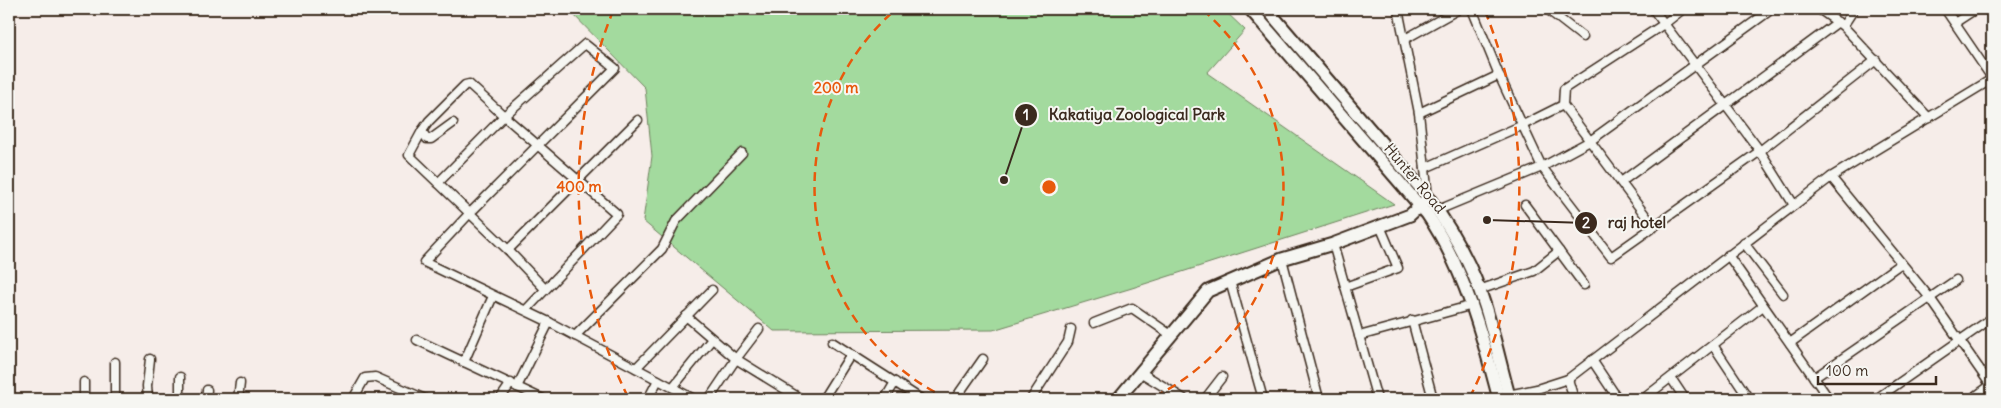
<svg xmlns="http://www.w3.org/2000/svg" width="2001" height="408" viewBox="0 0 2001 408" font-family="Delius,sans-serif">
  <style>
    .green { fill: #a3da9e; stroke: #6f825e }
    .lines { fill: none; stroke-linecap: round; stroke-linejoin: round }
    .street-casing { stroke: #3b2a1e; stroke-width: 11 }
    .secondary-casing { stroke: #3b2a1e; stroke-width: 15 }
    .street { stroke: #f6f6f2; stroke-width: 8 }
    .secondary { stroke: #f6f6f2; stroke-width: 11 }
    .ring { fill: none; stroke: #e8590c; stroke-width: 2.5; stroke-dasharray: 9 6 }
    .labels { text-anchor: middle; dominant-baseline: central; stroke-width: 4; stroke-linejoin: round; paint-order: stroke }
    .street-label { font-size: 15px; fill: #3b2a1e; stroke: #f6f6f2 }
    .centre { fill: #e8590c; stroke: #f6f6f2; stroke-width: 2.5 }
    .ring-label { font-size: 15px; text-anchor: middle; font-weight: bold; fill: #e8590c; stroke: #f6f6f2; stroke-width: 4; stroke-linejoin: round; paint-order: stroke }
    .leader { fill: none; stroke: #3b2a1e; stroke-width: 2 }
    .callout-dot { fill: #3b2a1e; stroke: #f6f6f2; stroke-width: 2 }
    .mark-label { font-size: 15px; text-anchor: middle; font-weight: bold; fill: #fff }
    .callout-label { font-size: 16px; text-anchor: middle; font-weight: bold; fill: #3b2a1e; stroke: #f6f6f2; stroke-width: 4; stroke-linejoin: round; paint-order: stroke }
  </style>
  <rect width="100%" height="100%" fill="#f6ede9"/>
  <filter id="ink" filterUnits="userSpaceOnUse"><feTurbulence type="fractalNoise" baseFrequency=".02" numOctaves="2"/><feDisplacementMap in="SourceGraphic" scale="10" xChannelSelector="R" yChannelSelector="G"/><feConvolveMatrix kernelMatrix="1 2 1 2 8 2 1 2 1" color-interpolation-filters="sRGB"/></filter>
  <g filter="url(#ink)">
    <polygon class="green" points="568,9 1223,9 1245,30 1207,73 1394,204 1132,288 993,330 774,331 643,221 652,156 645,88"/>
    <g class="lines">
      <g class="street-casing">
        <g id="street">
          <polyline points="1398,9 1419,113 1428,197"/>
          <polyline points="1472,9 1499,75 1542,167 1611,257 1760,151 1876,60"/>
          <polyline points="1547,9 1583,37"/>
          <polyline points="1653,9 1760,151 1794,205"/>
          <polyline points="1819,9 1843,26 1929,118"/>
          <polyline points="1945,9 1992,78"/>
          <polyline points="1956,22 1976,9"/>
          <polyline points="1843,26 1854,9"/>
          <polyline points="1405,39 1459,9"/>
          <polyline points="1563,105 1564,89 1664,24 1683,9"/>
          <polyline points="1419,113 1499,75"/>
          <polyline points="453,123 431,139 427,139 422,131 429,121 465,85 469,84 504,116 617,214 526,310"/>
          <polyline points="422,131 409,155 508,250 545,289"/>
          <polyline points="1425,168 1523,125 1563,105 1590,141 1542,167 1438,210"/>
          <polyline points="1831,177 1930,298 1992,387"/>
          <polyline points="1621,182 1838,22"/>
          <polyline points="438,183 504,116 585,44 615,68 470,213 424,262 549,322 694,399"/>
          <polyline points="1525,205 1584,285"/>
          <polyline points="1654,227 1590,141 1772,9"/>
          <polyline points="1744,243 1783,294"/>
          <polyline points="1333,244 1377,399"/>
          <polyline points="508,250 638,120"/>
          <polyline points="1728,255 1829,399"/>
          <polyline points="1282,259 1319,399"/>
          <polyline points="1230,281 1263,399"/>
          <polyline points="1345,287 1398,268 1380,226"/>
          <polyline points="1479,290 1534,271 1559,251"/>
          <polyline points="686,316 736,359 801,399"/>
          <polyline points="1412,320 1433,399"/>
          <polyline points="1094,323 1132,308 1171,335"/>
          <polyline points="575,336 662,249 676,221 742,153"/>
          <polyline points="1359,336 1473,305"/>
          <polyline points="417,340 543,399"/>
          <polyline points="832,342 921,399"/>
          <polyline points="1790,343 1900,264"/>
          <polyline points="1713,345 1749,399"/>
          <polyline points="1592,360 1618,399"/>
          <polyline points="464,362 493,296"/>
          <polyline points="636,368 712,290"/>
          <polyline points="1140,372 1184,399"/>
          <polyline points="180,377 180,399"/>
          <polyline points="1671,378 1685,399"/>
          <polyline points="1814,378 1956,280"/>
          <polyline points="1568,379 1574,399"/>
          <polyline points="517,387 549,322"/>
          <polyline points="673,387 712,339"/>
          <polyline points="1508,395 1537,389 1568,379 1831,177 1992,79"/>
          <polyline points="84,399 84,382"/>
          <polyline points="115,399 115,362"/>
          <polyline points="148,399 147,386 150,359"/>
          <polyline points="206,399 207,390"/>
          <polyline points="238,399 240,383"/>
          <polyline points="353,399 365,378 375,377 425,399"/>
          <polyline points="500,399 511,383"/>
          <polyline points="648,399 658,380"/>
          <polyline points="709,399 736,359 759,329"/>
          <polyline points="823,399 851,354"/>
          <polyline points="885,399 895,382"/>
          <polyline points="955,399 983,359"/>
          <polyline points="1031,399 1068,342 1071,329"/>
          <polyline points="1205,399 1222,377"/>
          <polyline points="1643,399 1763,306"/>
          <polyline points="1876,399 1992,318"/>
          <polyline points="1972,399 1991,385"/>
        </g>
      </g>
      <g class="secondary-casing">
        <g id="secondary">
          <path d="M1250,9l177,205c38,56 55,120 72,185"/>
          <path d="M1267,9l161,188c24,33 45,70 57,109 10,31 16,62 25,93"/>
          <polyline points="1118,399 1208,291 1282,259 1333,244 1410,215 1424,202"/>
        </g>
      </g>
      <use href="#street" class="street"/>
      <use href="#secondary" class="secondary"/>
    </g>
  </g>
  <g class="ring">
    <path d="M948 399A235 235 0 0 1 895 10M1203 10A235 235 0 0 1 1150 399"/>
    <path d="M628 397A470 470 0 0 1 613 11M1485 11A470 470 0 0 1 1470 397"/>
  </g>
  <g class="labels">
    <g class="street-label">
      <text transform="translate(1415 178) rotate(50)">Hunter Road</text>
    </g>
  </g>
  <circle cx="1049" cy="187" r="8" class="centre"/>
  <g class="ring-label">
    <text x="836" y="93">200 m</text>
    <text x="579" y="192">400 m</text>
  </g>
  <path class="leader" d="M1004 180L1026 115M1487 220L1586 223"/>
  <g class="callout-dot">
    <circle cx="1004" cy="180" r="5"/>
    <circle cx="1487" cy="220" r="5"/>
    <circle cx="1026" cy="115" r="12"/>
    <circle cx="1586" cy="223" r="12"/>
  </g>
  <g class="mark-label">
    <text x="1026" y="120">1</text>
    <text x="1586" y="228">2</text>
  </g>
  <g class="callout-label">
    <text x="1137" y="120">Kakatiya Zoological Park</text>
    <text x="1637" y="228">raj hotel</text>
  </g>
  <rect width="2001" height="408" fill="none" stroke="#f6f6f2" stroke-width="30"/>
  <rect x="15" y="15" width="1971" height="378" fill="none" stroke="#3b2a1e" stroke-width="2" filter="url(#ink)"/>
  <path d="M1818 376v8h118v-8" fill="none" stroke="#3b2a1e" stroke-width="2.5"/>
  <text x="1826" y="376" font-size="15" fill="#3b2a1e" stroke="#f6f6f2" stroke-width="4" paint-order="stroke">100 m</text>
</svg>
